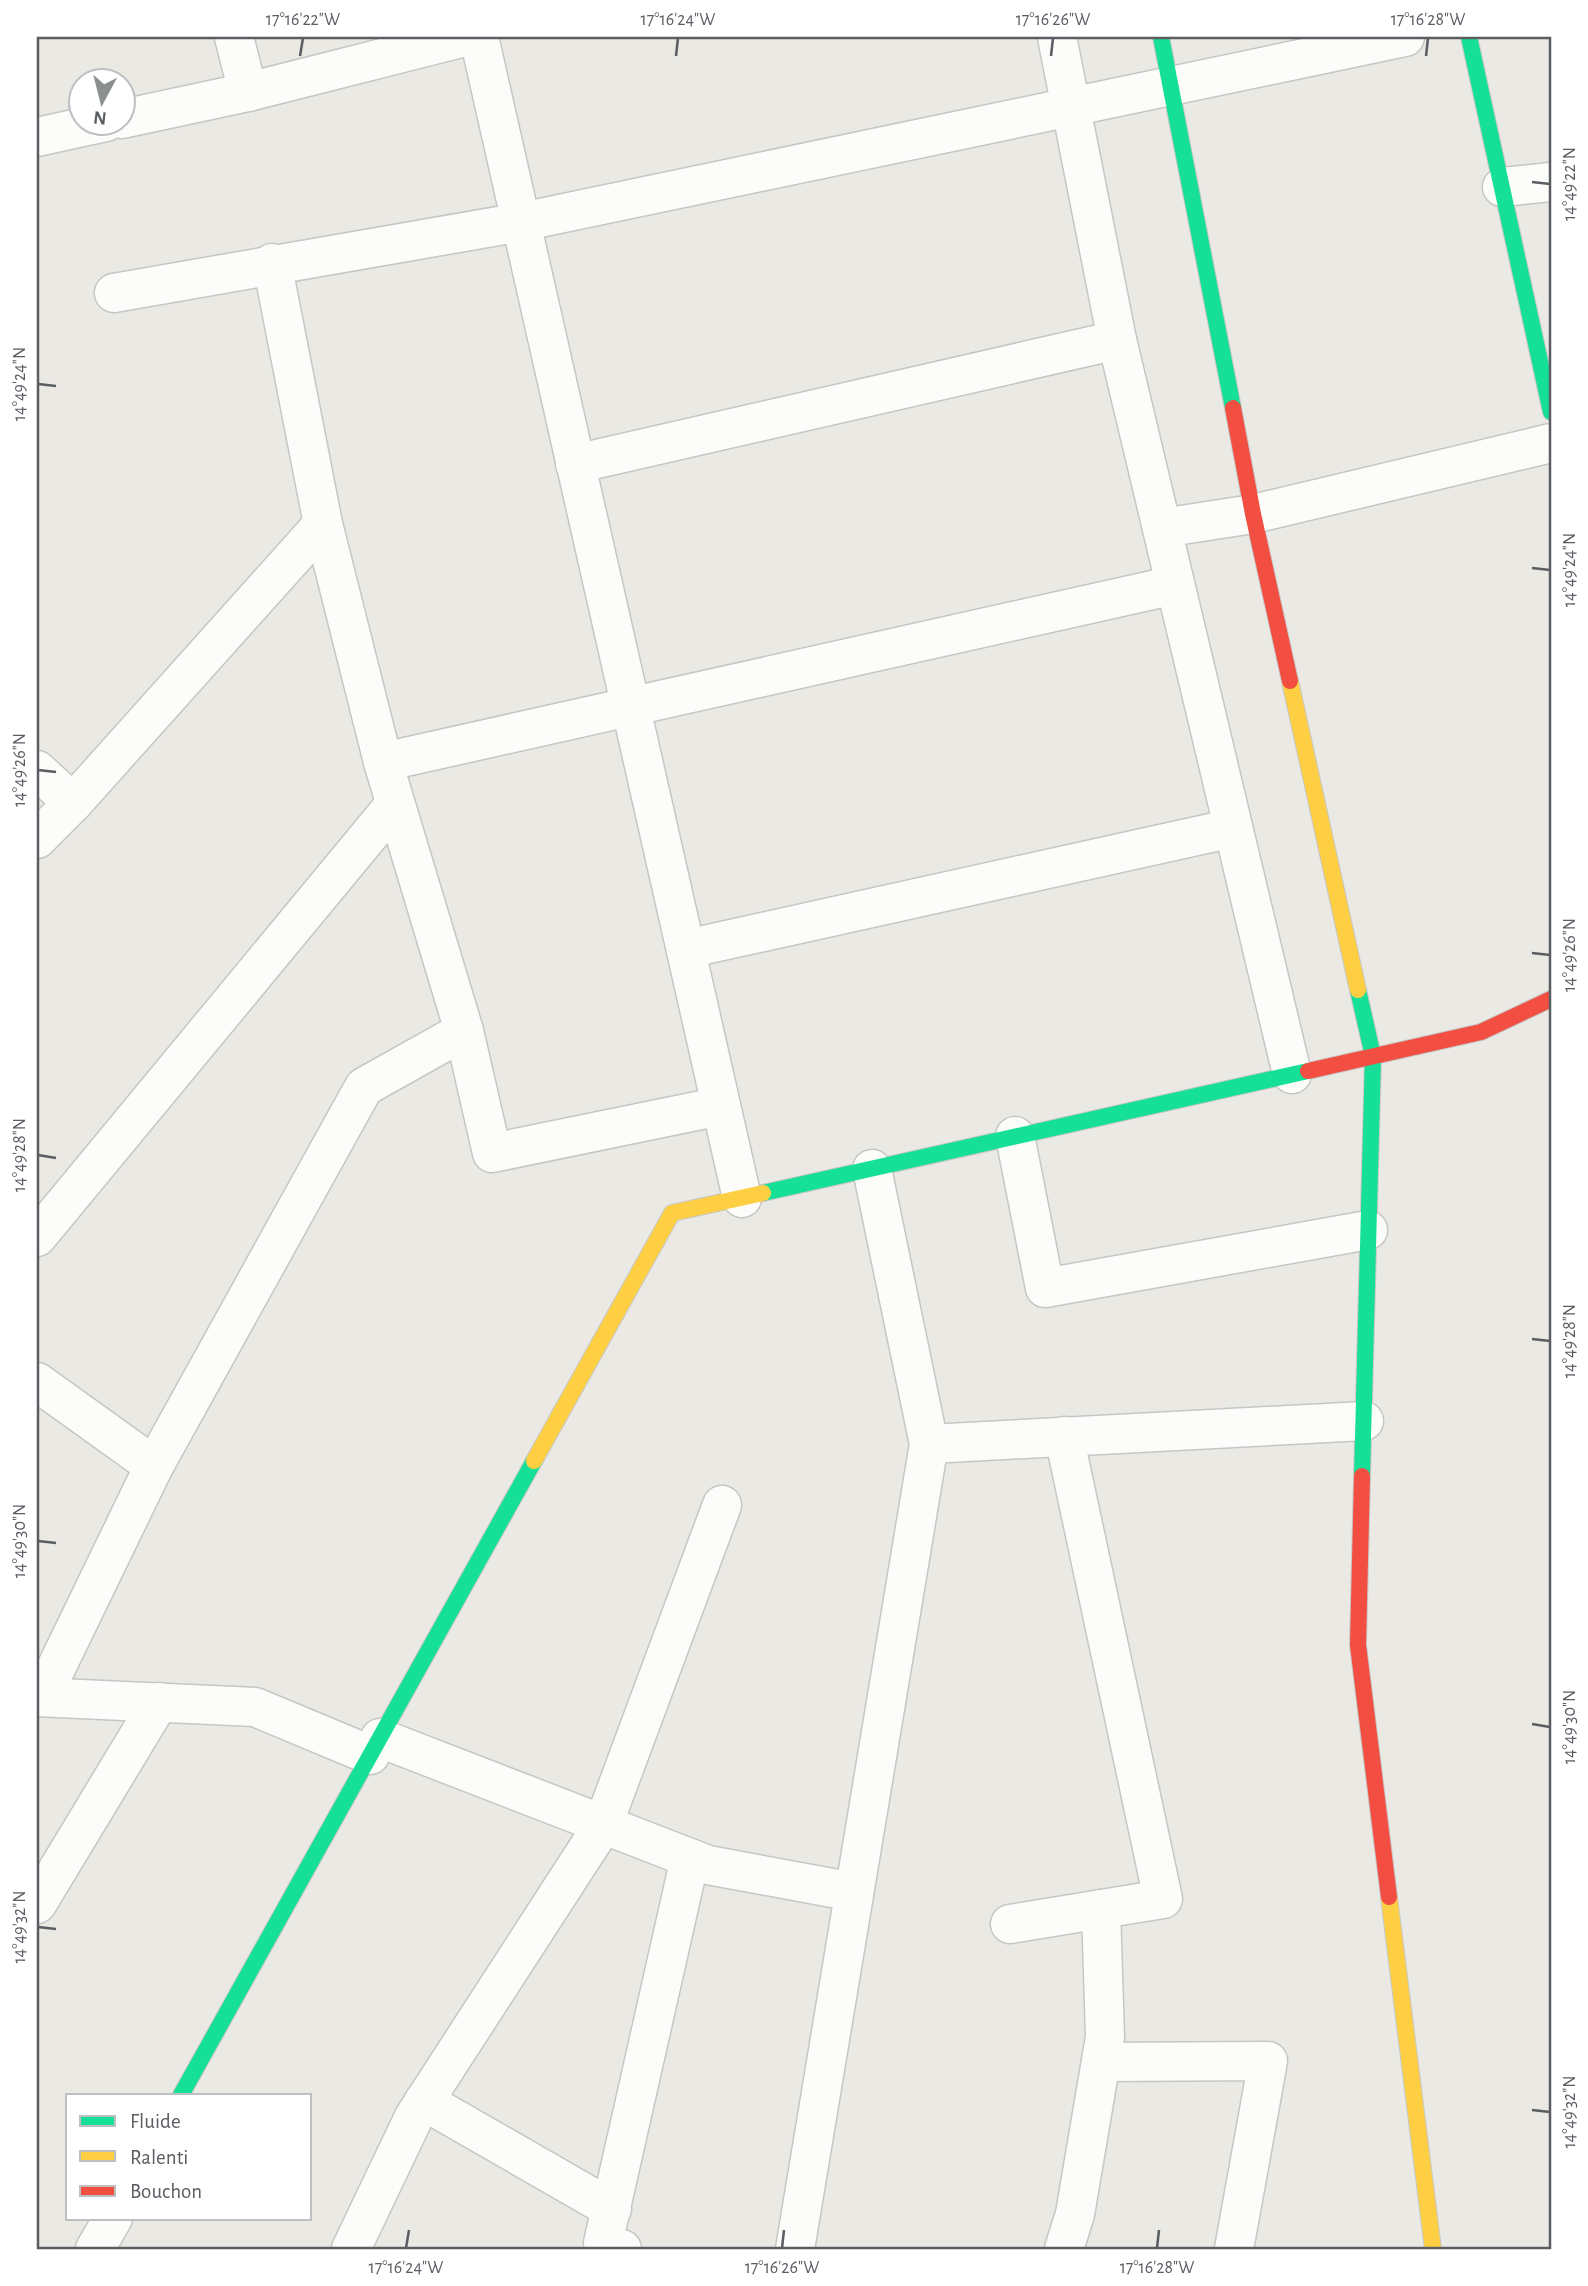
<svg xmlns="http://www.w3.org/2000/svg" width="1588" height="2286" viewBox="0 0 1588 2286" font-family="'Alegreya Sans',sans-serif">
  <style>
    .lines { fill: none; stroke-linecap: round; stroke-linejoin: round }
    .street-casing { stroke: #c6c6c5; stroke-width: 41 }
    .fast-casing { stroke: #c7c7c6; stroke-width: 18 }
    .slow-casing { stroke: #c7c7c6; stroke-width: 18 }
    .jam-casing { stroke: #c7c7c6; stroke-width: 18 }
    .street { stroke: #fcfcfb; stroke-width: 38 }
    .fast { stroke: #16e098; stroke-width: 16 }
    .slow { stroke: #ffcf43; stroke-width: 16 }
    .jam { stroke: #f24e42; stroke-width: 16 }
    .ticks { fill: none; stroke: #5a5e63; stroke-width: 2.5 }
    .neatline { fill: none; stroke: #5a5e63; stroke-width: 2.5 }
    .ticks-label { font-size: 18px; text-anchor: middle; fill: #5a5e63 }
  </style>
  <rect width="100%" height="100%" fill="#eae9e4"/>
  <g class="lines">
    <g class="street-casing">
      <g id="street">
        <polyline points="234,37 248,92"/>
        <polyline points="479,37 742,1198"/>
        <polyline points="1057,37 1117,340 1292,1074"/>
        <polyline points="122,119 248,92 465,37"/>
        <polyline points="37,137 106,122"/>
        <polyline points="1502,187 1551,182"/>
        <polyline points="272,263 323,524 383,762 464,1031 492,1153 721,1106"/>
        <polyline points="114,293 521,222 1405,37"/>
        <polyline points="575,464 1117,340"/>
        <polyline points="1162,528 1253,514 1551,443"/>
        <polyline points="383,762 1175,585"/>
        <polyline points="37,770 73,803"/>
        <polyline points="37,839 73,803 323,524"/>
        <polyline points="686,949 1233,828"/>
        <polyline points="1015,1136 1045,1288 1368,1230"/>
        <polyline points="37,1237 395,804"/>
        <polyline points="37,1382 154,1466"/>
        <polyline points="929,1444 1364,1421"/>
        <polyline points="37,1697 255,1707 370,1755"/>
        <polyline points="42,1697 154,1466 364,1087 464,1031"/>
        <polyline points="380,1738 708,1865 854,1892"/>
        <polyline points="37,1904 159,1702"/>
        <polyline points="1010,1924 1163,1899 1064,1436"/>
        <polyline points="1101,2062 1268,2061 1234,2249"/>
        <polyline points="424,2101 612,2209"/>
        <polyline points="95,2249 113,2218"/>
        <polyline points="351,2249 414,2117 603,1825 722,1505"/>
        <polyline points="622,2249 603,2243 690,1858"/>
        <polyline points="795,2249 929,1444 872,1169"/>
        <polyline points="1064,2249 1075,2214 1105,2037 1101,1909"/>
      </g>
    </g>
    <g class="fast-casing">
      <g id="fast">
        <polyline points="1161,37 1233,408"/>
        <polyline points="1469,37 1551,412"/>
        <polyline points="1358,990 1373,1056 1362,1476"/>
        <polyline points="763,1193 1308,1071"/>
        <polyline points="181,2095 534,1461"/>
      </g>
    </g>
    <g class="slow-casing">
      <g id="slow">
        <polyline points="1290,681 1358,990"/>
        <polyline points="534,1461 672,1213 763,1193"/>
        <polyline points="1389,1897 1433,2249"/>
      </g>
    </g>
    <g class="jam-casing">
      <g id="jam">
        <polyline points="1233,408 1253,514 1290,681"/>
        <polyline points="1308,1071 1481,1032 1551,999"/>
        <polyline points="1362,1476 1358,1645 1389,1897"/>
      </g>
    </g>
    <use href="#street" class="street"/>
    <use href="#fast" class="fast"/>
    <use href="#slow" class="slow"/>
    <use href="#jam" class="jam"/>
  </g>
  <path class="ticks" d="M300,56l3,-18M676,56l2,-18M1051,56l2,-18M1426,56l2,-18M1532,182l18,2M38,384l18,2M1532,568l18,2M38,770l18,2M1532,953l18,2M38,1155l18,3M1532,1339l18,2M38,1541l18,2M1532,1724l18,3M38,1927l18,2M1532,2110l18,2M406,2248l3,-18M782,2248l2,-18M1157,2248l2,-18"/>
  <rect width="1588" height="2286" fill="none" stroke="#ffffff" stroke-width="77"/>
  <rect x="66" y="2094" width="245" height="126" fill="#ffffff" stroke="#bdbfc1" stroke-width="2"/>
  <rect x="80" y="2116" width="35" height="10" fill="#16e098" stroke="#bdbfc1" stroke-width="2"/>
  <text x="130" y="2128" font-size="21" fill="#5a5e63">Fluide</text>
  <rect x="80" y="2151" width="35" height="10" fill="#ffcf43" stroke="#bdbfc1" stroke-width="2"/>
  <text x="130" y="2164" font-size="21" fill="#5a5e63">Ralenti</text>
  <rect x="80" y="2186" width="35" height="10" fill="#f24e42" stroke="#bdbfc1" stroke-width="2"/>
  <text x="130" y="2198" font-size="21" fill="#5a5e63">Bouchon</text>
  <g transform="translate(102 102) rotate(187)"><circle r="33" fill="#ffffff" stroke="#bdbfc1" stroke-width="2"/>
  <path d="M0-5L12 26L0 18L-12 26Z" fill="#8c8f90"/>
  <text y="-10" font-size="19" font-weight="bold" text-anchor="middle" fill="#5a5e63">N</text>
  </g>
  <rect x="38" y="38" width="1512" height="2210" class="neatline"/>
  <g class="ticks-label">
    <text x="303" y="25">17°16'22"W</text>
    <text x="678" y="25">17°16'24"W</text>
    <text x="1053" y="25">17°16'26"W</text>
    <text x="1428" y="25">17°16'28"W</text>
    <text transform="translate(1569 184) rotate(-90)" y="6">14°49'22"N</text>
    <text transform="translate(19 384) rotate(-90)" y="6">14°49'24"N</text>
    <text transform="translate(1569 570) rotate(-90)" y="6">14°49'24"N</text>
    <text transform="translate(19 770) rotate(-90)" y="6">14°49'26"N</text>
    <text transform="translate(1569 955) rotate(-90)" y="6">14°49'26"N</text>
    <text transform="translate(19 1155) rotate(-90)" y="6">14°49'28"N</text>
    <text transform="translate(1569 1341) rotate(-90)" y="6">14°49'28"N</text>
    <text transform="translate(19 1541) rotate(-90)" y="6">14°49'30"N</text>
    <text transform="translate(1569 1727) rotate(-90)" y="6">14°49'30"N</text>
    <text transform="translate(19 1927) rotate(-90)" y="6">14°49'32"N</text>
    <text transform="translate(1569 2112) rotate(-90)" y="6">14°49'32"N</text>
    <text x="406" y="2273">17°16'24"W</text>
    <text x="782" y="2273">17°16'26"W</text>
    <text x="1157" y="2273">17°16'28"W</text>
  </g>
</svg>
